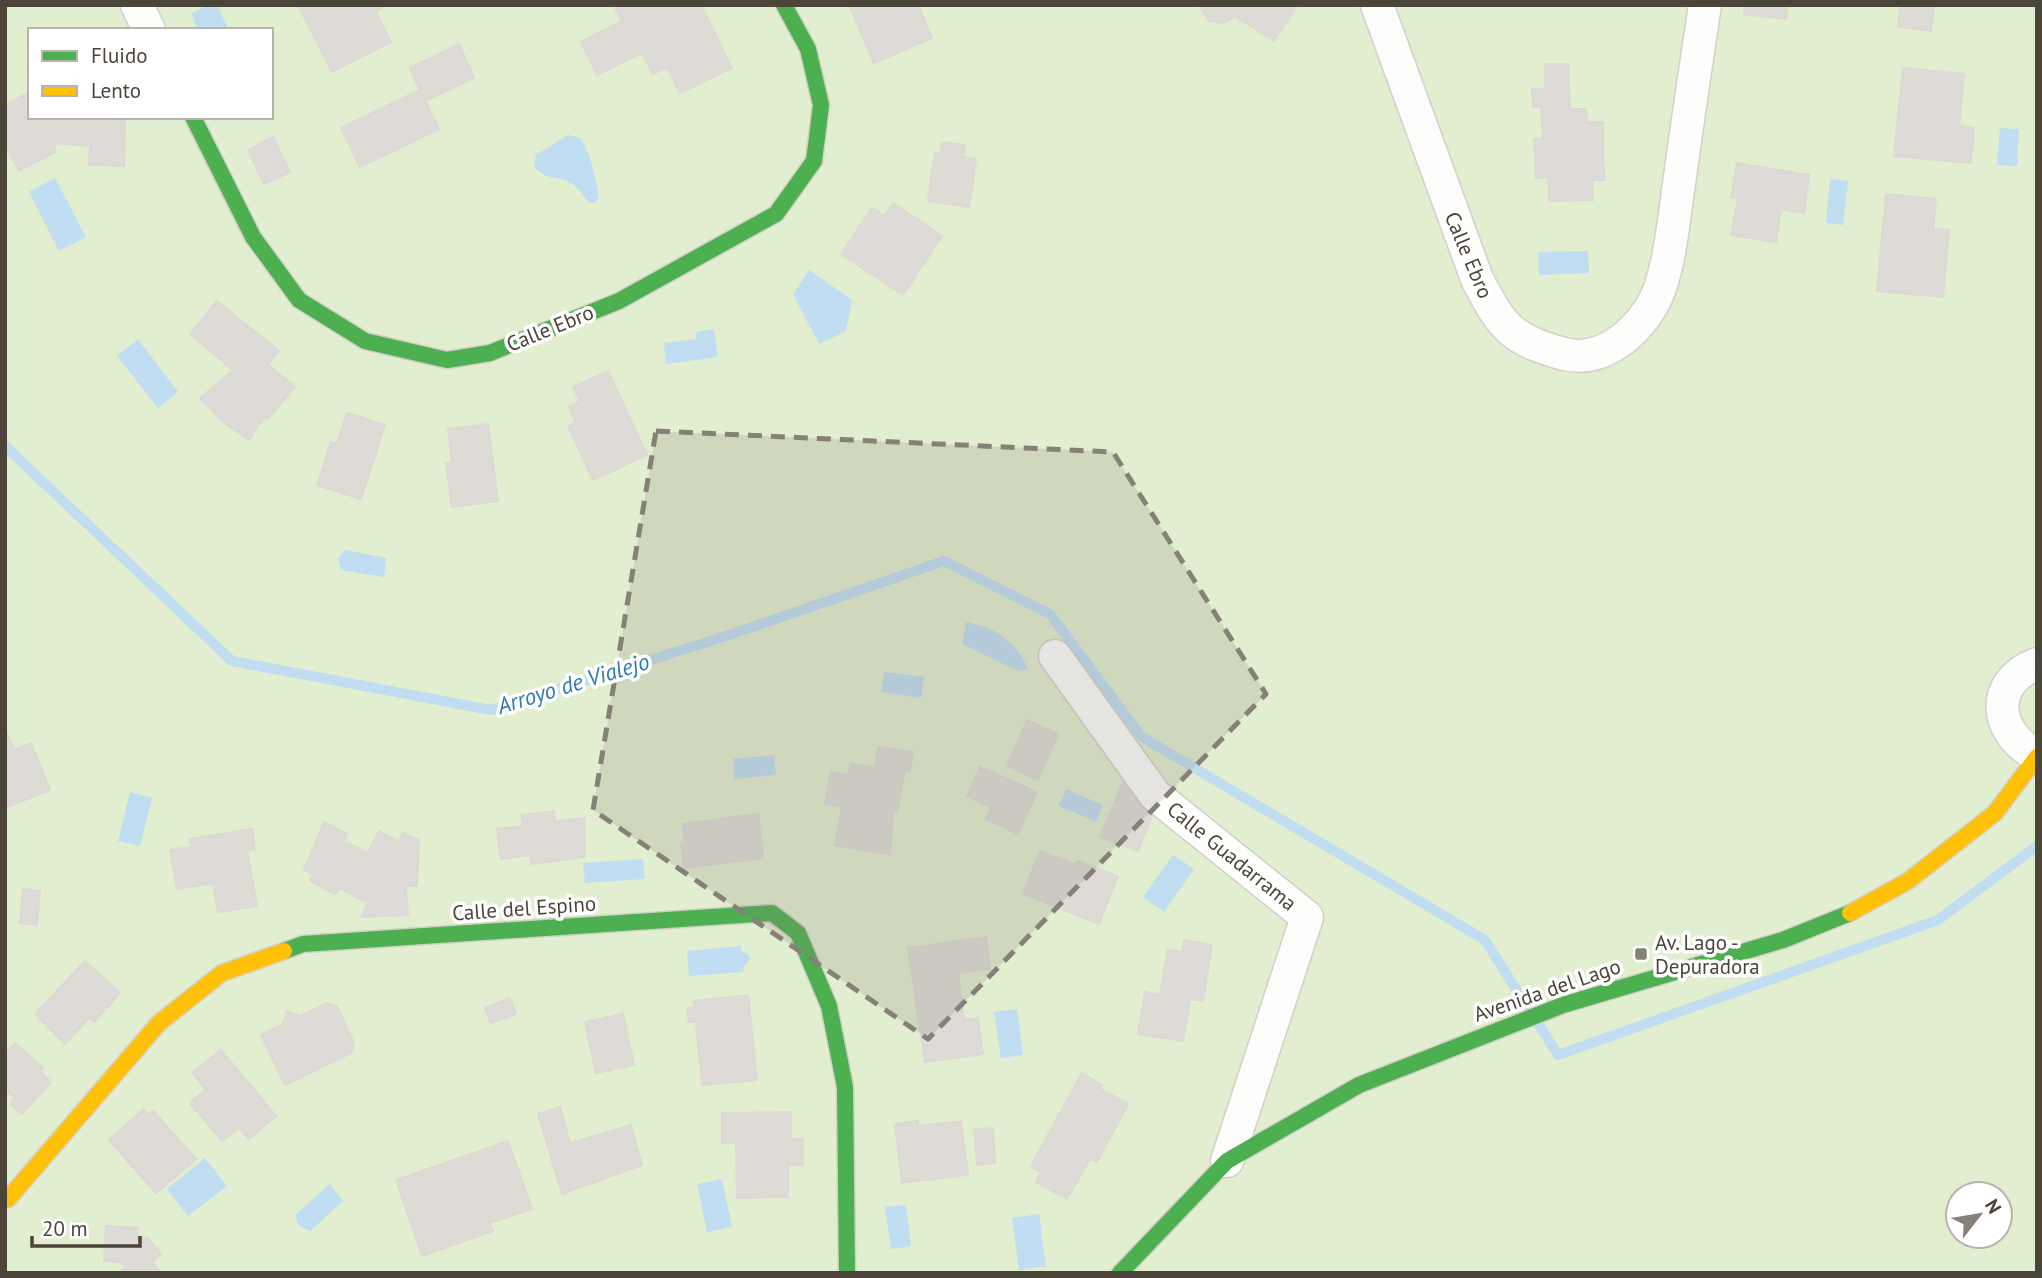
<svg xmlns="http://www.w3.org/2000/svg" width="2042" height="1278" viewBox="0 0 2042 1278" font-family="'PT Sans',sans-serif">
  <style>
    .green { fill: #e1eecf; fill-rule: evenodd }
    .water { fill: #c0ddf1 }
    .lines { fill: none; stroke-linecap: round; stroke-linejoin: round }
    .stream { stroke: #c0ddf1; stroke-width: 10 }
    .building { fill: #dedbd6; stroke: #dcd9d4; stroke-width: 2 }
    .street-casing { stroke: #d2d0cb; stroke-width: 35 }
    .fast-casing { stroke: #d3cfc5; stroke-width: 19 }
    .slow-casing { stroke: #d3cfc5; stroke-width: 19 }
    .street { stroke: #fdfdfc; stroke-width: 32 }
    .fast { stroke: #4caf50; stroke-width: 16 }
    .slow { stroke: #ffc107; stroke-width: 16 }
    .marked { fill: #868178; fill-opacity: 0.2; stroke: #868178; stroke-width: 5; stroke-dasharray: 14 9; stroke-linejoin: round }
    .poi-dot { fill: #868178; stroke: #fff; stroke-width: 2.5 }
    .labels { text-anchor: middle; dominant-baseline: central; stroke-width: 7; stroke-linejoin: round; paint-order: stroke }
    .street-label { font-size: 21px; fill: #4b4439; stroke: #fff }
    .poi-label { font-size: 21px; fill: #4b4439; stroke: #fff; text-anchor: start }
    .water-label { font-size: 23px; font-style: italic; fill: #2e7ab2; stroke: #fff }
  </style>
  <rect width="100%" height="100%" fill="#f4f2ee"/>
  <path class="green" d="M5,5h2032v1268h-2032zM30,30h241v87h-241zM1958,1194h42v42h-42z"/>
  <g class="water">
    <polygon points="208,5 217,5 229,30 198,30 191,14"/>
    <polygon points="2000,128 2019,129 2017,166 1997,165"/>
    <path d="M568,135l12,3c13,19 14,39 19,60l-5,5 -6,-1c-22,-35 -35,-15 -54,-35l2,-12z"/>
    <polygon points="55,178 86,237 59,251 29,192"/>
    <polygon points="1830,179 1848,181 1843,225 1826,223"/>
    <polygon points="1588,251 1589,273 1539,275 1538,252"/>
    <polygon points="809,270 852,300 846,331 819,344 793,294"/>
    <polygon points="714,329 718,357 666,364 664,343 696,339 696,332"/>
    <polygon points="138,339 178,392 158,408 117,356"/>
    <polygon points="345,550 387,558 384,577 341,570 338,558"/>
    <path d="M966,622c29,5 51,20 62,47l-10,2 -56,-27z"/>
    <polygon points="884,672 924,677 921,698 881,692"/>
    <polygon points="774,755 776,775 734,779 733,759"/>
    <polygon points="1066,789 1103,805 1096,822 1059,806"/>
    <polygon points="130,792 152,798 140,846 118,841"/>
    <polygon points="1173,855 1194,869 1164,912 1143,897"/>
    <polygon points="643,859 645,879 585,883 583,863"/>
    <polygon points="741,946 741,951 748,954 750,959 743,968 744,972 689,976 687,951"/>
    <polygon points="1017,1009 1023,1055 1001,1058 994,1012"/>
    <polygon points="205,1158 227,1186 188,1216 167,1189"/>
    <polygon points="722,1179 732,1227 707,1232 697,1184"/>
    <polygon points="330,1184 343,1201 310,1231 299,1226 295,1215"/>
    <polygon points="906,1205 911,1246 891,1249 885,1207"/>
    <polygon points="1039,1214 1046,1266 1019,1270 1012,1218"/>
  </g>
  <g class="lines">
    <g class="stream">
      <polyline points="5,446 232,661 491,710 723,637 944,561 1050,614 1142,737 1485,940 1529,1010"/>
      <polyline points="1538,1023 1558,1055 1938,920 2037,846"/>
    </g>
  </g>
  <g class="building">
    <polygon points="298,5 386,5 376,12 391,42 332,72"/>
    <polygon points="614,5 701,5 732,68 680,93 667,67 653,74 642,53 597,75 581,42 622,21"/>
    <polygon points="849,5 918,5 932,38 874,63"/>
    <polygon points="1199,5 1298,5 1274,41 1235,16 1224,23 1209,21"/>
    <polygon points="1745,5 1788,5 1786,19 1744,14"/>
    <polygon points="1901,5 1934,5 1931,31 1898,27"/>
    <polygon points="459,44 474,78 425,101 439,129 360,167 341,128 420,90 410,68"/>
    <polygon points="1545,64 1568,64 1570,109 1586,109 1587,122 1603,122 1604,180 1592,180 1593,200 1549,201 1548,177 1536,178 1534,139 1543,139 1541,107 1533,107 1532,89 1545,89"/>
    <polygon points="1903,68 1964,74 1959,126 1974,128 1971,163 1894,156"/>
    <polygon points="30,92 30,117 125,117 124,166 89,165 90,146 55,143 55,152 19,171 5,145 5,105"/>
    <polygon points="273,137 290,172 264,184 248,150"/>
    <polygon points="942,142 965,145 963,157 976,159 969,207 928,201 935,153 940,154"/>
    <polygon points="1737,163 1809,175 1804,213 1781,209 1776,242 1731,235 1738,198 1731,197"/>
    <polygon points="1886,194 1936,199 1933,229 1949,230 1943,297 1877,291"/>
    <polygon points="893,203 942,236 903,295 841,254 872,208 885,216"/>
    <polygon points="217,301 279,351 268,365 295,387 268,419 265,416 249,440 223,422 200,398 233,370 190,334"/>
    <polygon points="608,371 647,455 593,480 568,426 576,423 569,407 580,401 573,387"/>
    <polygon points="347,413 385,425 361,499 317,485 331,442 337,444"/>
    <polygon points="488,424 498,501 452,507 446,463 452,462 448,429"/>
    <polygon points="1027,720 1058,734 1038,780 1007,766"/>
    <polygon points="5,729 14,750 31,743 50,790 5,808"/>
    <polygon points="878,747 913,752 910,771 905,769 897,812 893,811 890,854 835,845 842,807 825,804 831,772 849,775 851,764 875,768"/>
    <polygon points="980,767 1037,792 1018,834 986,819 991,807 967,796"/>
    <polygon points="1124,779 1154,811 1138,851 1100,837"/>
    <polygon points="554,811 555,822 584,818 585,857 532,864 530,855 501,859 497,829 523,826 521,815"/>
    <polygon points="758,814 763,858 684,868 681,844 685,844 683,824"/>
    <polygon points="324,822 347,834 344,841 368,853 379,831 399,842 403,833 419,840 417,886 406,886 408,915 361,917 368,903 339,888 335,894 310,881 313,874 304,870"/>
    <polygon points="252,829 255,849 247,850 257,906 218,912 213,883 177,889 170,850 191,847 190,839"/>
    <polygon points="1040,851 1076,865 1078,861 1118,876 1099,924 1023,894"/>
    <polygon points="23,889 40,891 37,925 20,923"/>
    <polygon points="986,937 990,969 958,973 964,1020 978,1018 983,1054 925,1062 908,948"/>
    <polygon points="1184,940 1212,945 1203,1001 1190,999 1183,1041 1138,1034 1145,992 1160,995 1168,950 1182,952"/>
    <polygon points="85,961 120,993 94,1022 89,1018 65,1044 35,1014"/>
    <polygon points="748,995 757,1080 702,1085 696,1022 689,1022 687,1008 694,1007 694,1001"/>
    <polygon points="510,998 516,1014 491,1023 485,1008"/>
    <polygon points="327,1003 337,1006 354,1043 351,1053 285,1085 261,1035 283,1024 287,1011 300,1016"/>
    <polygon points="623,1014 634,1065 596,1073 585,1022"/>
    <polygon points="15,1043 43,1068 40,1071 51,1082 22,1114 10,1104 15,1098 8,1092 5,1094 5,1054"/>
    <polygon points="221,1050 276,1116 249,1139 239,1128 222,1141 190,1103 206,1089 192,1073"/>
    <polygon points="1082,1073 1102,1085 1100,1089 1128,1104 1097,1162 1090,1159 1067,1199 1036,1182 1041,1172 1031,1166"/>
    <polygon points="560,1107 570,1143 631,1125 642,1165 562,1194 538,1114"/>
    <polygon points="144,1109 149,1115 153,1111 196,1159 156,1193 109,1140"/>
    <polygon points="791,1112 791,1139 803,1139 803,1165 788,1165 788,1197 737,1198 736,1143 722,1143 722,1113"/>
    <polygon points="918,1121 918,1126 961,1121 968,1175 902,1183 895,1124"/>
    <polygon points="993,1128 995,1163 977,1165 974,1130"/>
    <polygon points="508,1141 532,1209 490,1223 493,1231 422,1256 396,1180"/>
    <polygon points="106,1226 138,1228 137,1238 148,1238 161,1254 152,1262 161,1273 119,1273 125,1267 121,1262 104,1261"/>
  </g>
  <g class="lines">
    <g class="street-casing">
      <g id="street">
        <polyline points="137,5 149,30"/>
        <path d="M1377,5l100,274c25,48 33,60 87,75 42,11 83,-29 96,-66 11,-33 14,-70 19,-104 8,-60 17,-119 26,-179"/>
        <polyline points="1055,656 1155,795 1307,917 1227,1161"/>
        <path d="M2037,664c-49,18 -43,70 0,91"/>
      </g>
    </g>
    <g class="fast-casing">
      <g id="fast">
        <polyline points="193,117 253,237 299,300 365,341 447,360 490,353 619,301 776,214 814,161 821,105 808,49 784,5"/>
        <polyline points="284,951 303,944 772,913 798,933 829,1006 845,1087 847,1273"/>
        <polyline points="1120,1273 1227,1161 1359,1085 1563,1005 1783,940 1850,913"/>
      </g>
    </g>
    <g class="slow-casing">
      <g id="slow">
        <polyline points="1850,913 1908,881 1995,813 2037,757"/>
        <polyline points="5,1195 8,1199 159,1023 222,973 284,951"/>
      </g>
    </g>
    <use href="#street" class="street"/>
    <use href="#fast" class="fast"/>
    <use href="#slow" class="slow"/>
  </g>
  <path class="marked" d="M656,431l457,21 153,242 -338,345 -335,-229z"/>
  <rect class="poi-dot" x="1634" y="947" width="14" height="14" rx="3.5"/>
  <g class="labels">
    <g class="street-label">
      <text transform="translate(1469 255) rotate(67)">Calle Ebro</text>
      <text transform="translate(550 328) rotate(-22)">Calle Ebro</text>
      <text transform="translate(1232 856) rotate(39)">Calle Guadarrama</text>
      <text transform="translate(524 908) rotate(-4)">Calle del Espino</text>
      <text transform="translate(1547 990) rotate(-19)">Avenida del Lago</text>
    </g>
    <g class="poi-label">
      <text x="1655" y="942">Av. Lago -<tspan x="1655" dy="24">Depuradora</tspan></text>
    </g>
    <g class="water-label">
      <text transform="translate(573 683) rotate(-17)">Arroyo de Vialejo</text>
    </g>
  </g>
  <rect width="2042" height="1278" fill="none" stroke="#4b4439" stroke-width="14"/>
  <rect x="28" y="28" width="245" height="91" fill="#ffffff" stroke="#b7b4b0" stroke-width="2"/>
  <rect x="42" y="51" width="35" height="10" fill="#4caf50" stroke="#b7b4b0" stroke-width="2"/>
  <text x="91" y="63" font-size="21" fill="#4b4439">Fluido</text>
  <rect x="42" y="86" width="35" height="10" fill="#ffc107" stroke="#b7b4b0" stroke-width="2"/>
  <text x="91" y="98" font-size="21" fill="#4b4439">Lento</text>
  <g transform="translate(1979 1215) rotate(59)"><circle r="33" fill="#ffffff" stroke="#b7b4b0" stroke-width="2"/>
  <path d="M0-5L12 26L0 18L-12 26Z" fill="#868178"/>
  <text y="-10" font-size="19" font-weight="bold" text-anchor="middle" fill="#4b4439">N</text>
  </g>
  <path d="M32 1236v10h108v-10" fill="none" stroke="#4b4439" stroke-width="3.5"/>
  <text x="42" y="1236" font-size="21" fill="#4b4439" stroke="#ffffff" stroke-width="5" paint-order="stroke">20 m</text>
</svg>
